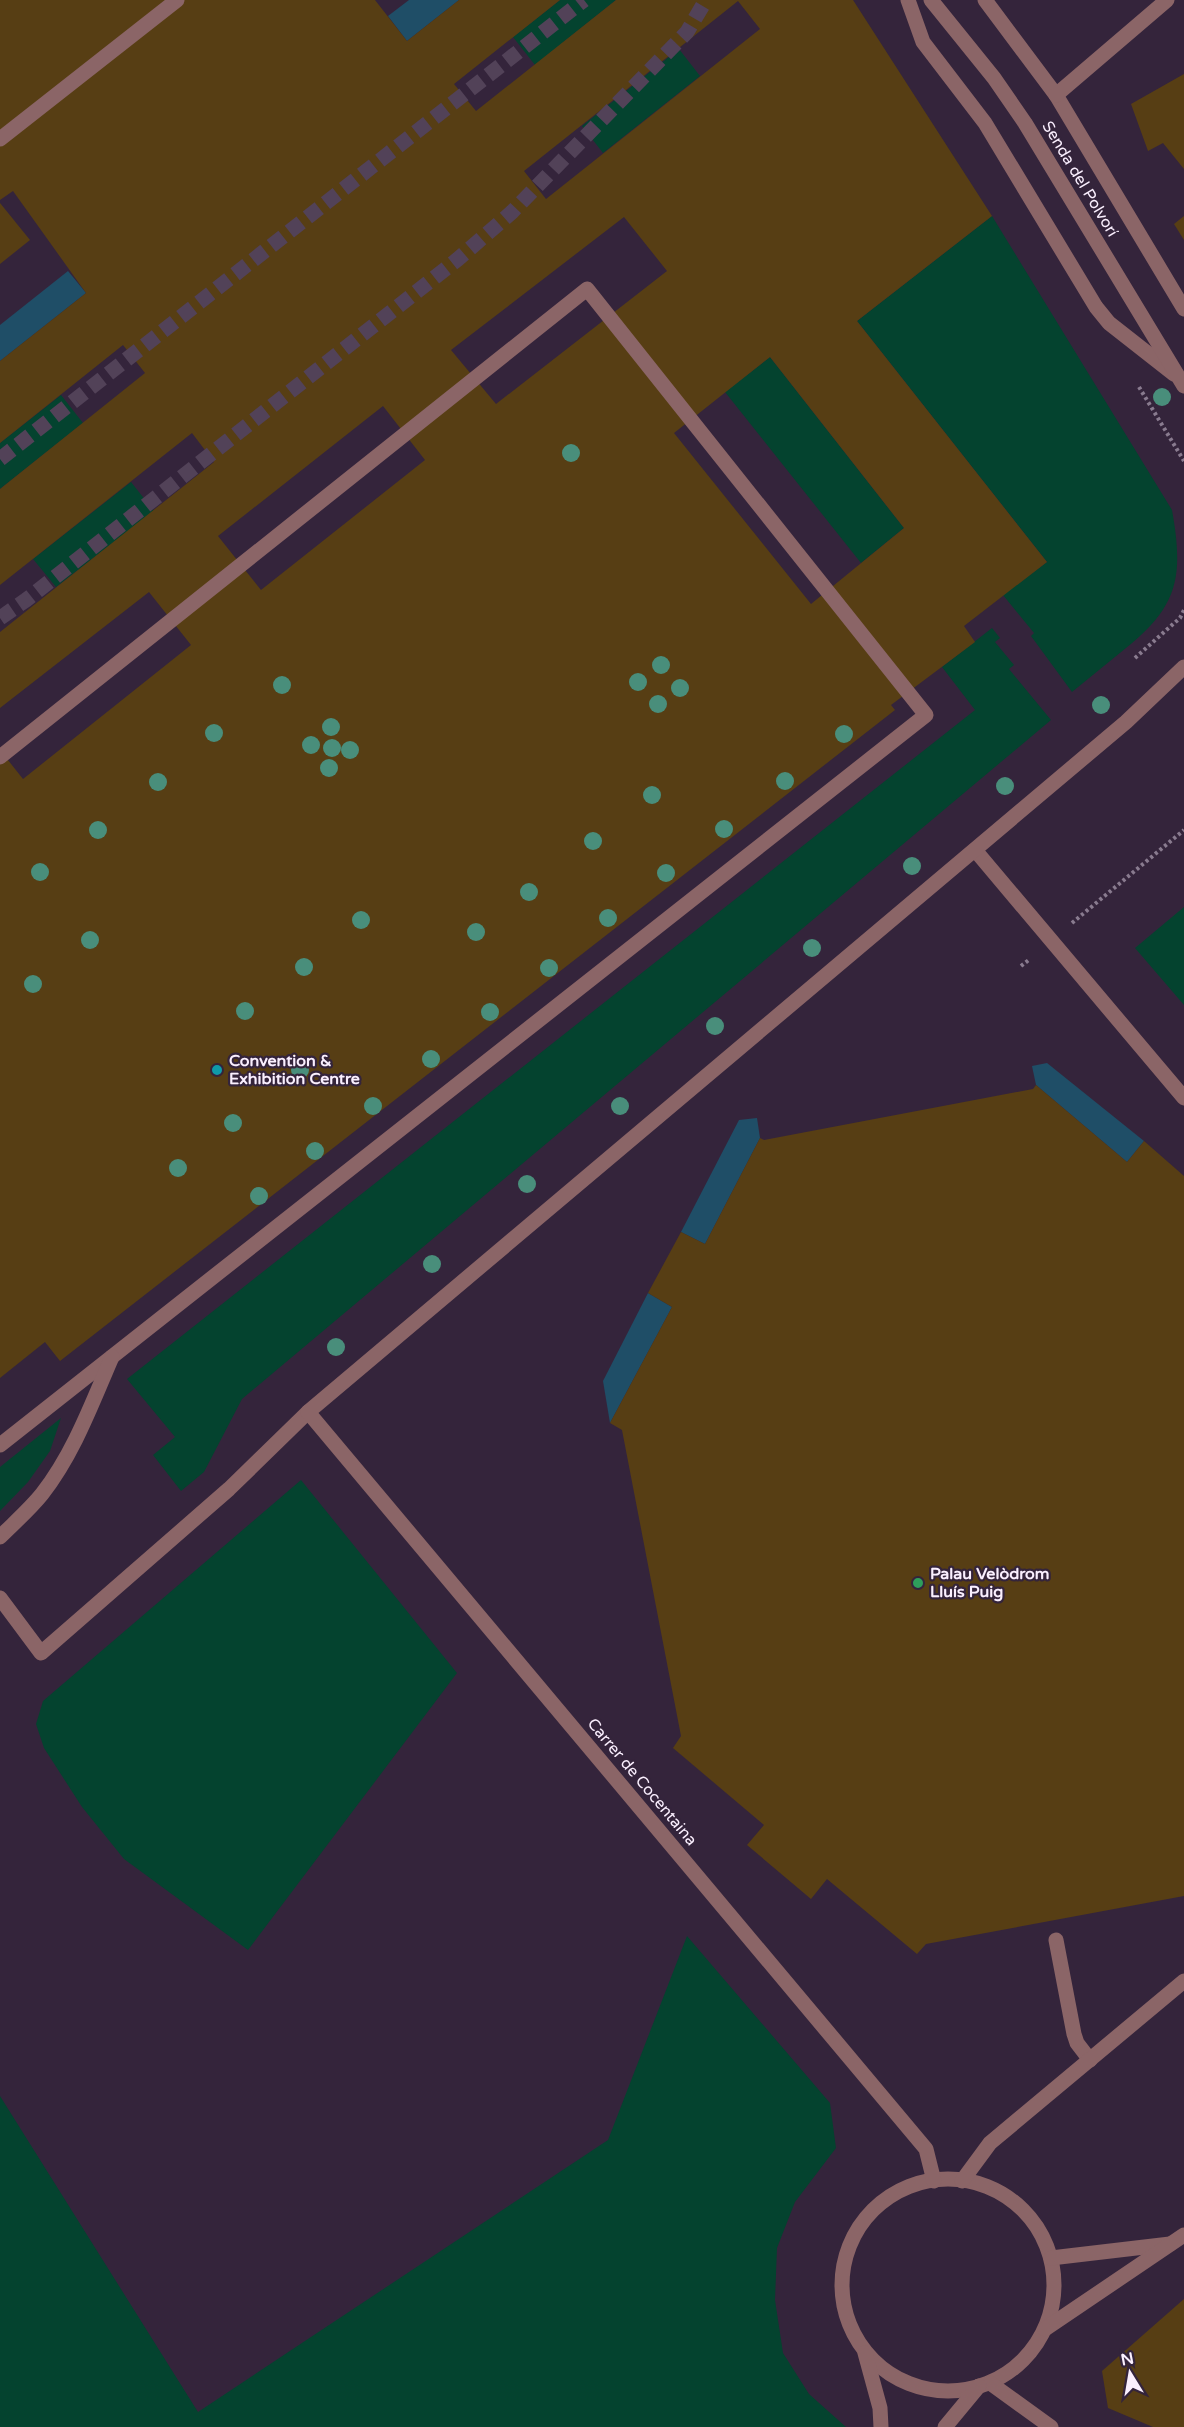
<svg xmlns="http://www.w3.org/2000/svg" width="1184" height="2427" viewBox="0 0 1184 2427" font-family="'Varela Round',sans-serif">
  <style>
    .green { fill: #04432f }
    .water { fill: #1f4e67 }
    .building { fill: #573e14; fill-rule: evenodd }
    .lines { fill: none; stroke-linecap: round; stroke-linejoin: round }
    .secondary-tunnel { stroke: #524258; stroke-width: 15; stroke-dasharray: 15 8; stroke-linecap: butt }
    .path { stroke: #897b8f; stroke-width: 4; stroke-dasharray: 3 3; stroke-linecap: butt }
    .service { stroke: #8b6567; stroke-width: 15 }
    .minor { stroke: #8b6567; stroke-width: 15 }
    .tree { fill: #498e7b }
    .culture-dot { fill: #0f9aa8; stroke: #34243b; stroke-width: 2 }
    .leisure-dot { fill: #2e9e5b; stroke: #34243b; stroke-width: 2 }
    .labels { text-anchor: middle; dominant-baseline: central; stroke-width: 4.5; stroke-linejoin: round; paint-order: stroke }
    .street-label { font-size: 16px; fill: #faeffe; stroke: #34243b }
    .poi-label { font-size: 16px; font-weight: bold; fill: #faeffe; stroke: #34243b; text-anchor: start }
  </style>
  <rect width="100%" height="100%" fill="#34243b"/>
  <g class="green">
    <polygon points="560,0 616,0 535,65 513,37"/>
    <polygon points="679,49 700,76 603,153 582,126"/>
    <path d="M992,216l180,294c12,67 6,96 -46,138 -18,15 -36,29 -54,44l-41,-56 3,-3 -31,-38 44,-33 -190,-241z"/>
    <polygon points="770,357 904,528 861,563 725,392"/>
    <polygon points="61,395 83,423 0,489 0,443"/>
    <polygon points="131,482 154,511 56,587 33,559"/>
    <polygon points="992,628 1000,638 995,642 1014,665 1009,669 1051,720 242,1399 204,1472 181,1491 153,1455 175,1437 127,1379 975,710 942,667"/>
    <polygon points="1184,907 1184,1005 1135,948"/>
    <polygon points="61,1418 50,1451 28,1482 0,1511 0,1467"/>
    <polygon points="301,1480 457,1673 248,1950 124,1859 82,1807 44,1748 36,1724 43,1701"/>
    <polygon points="687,1936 830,2103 836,2148 795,2202 777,2248 775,2300 783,2353 809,2394 846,2427 0,2427 0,2096 198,2412 608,2140"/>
  </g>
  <g class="water">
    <polygon points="409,0 459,0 407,41 388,16"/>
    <polygon points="68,271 86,293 0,361 0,325"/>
    <polygon points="1047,1063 1144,1141 1127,1162 1036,1085 1032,1066"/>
    <polygon points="757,1118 760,1138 705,1244 681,1232 739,1120"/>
    <polygon points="648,1293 672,1307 610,1423 603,1381"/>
  </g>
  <g class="building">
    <path d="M0,0h375l32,41 52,-41h101l-106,84 22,27 140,-111h237l139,216 -135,105 190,241 -83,64 11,16 -84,63 4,5 -835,651 -15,-19 -45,36v-628l23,29 168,-134 -42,-53 -149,116v-76l214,-170 -22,-29 -192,152v-96l145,-116 -22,-28 -123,98v-82l86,-68 -73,-102 -13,9zM738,1l22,28 -214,170 -22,-28zM624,217l43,54 -171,133 -45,-54zM770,357l134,171 -93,76 -137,-171zM383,406l42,54 -164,130 -43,-54z"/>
    <polygon points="1184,74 1184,169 1163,143 1148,151 1131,104"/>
    <polygon points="0,203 30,240 0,264"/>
    <polygon points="1184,216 1184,240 1174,224"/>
    <polygon points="1036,1085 1127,1162 1144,1141 1184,1176 1184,1896 926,1944 917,1954 827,1879 811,1899 747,1845 764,1825 673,1748 681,1736 622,1430 610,1423 672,1307 648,1293 681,1232 705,1244 760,1138 764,1140 1033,1089"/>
    <polygon points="1184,2299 1184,2427 1153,2427 1108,2408 1102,2371"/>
  </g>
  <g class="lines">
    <g class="secondary-tunnel">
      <polyline points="0,459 584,0"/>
      <polyline points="0,618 26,600 458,259 512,212 687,32 706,0"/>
    </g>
    <g class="path">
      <polyline points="1139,387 1184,461"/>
      <polyline points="1135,658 1180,618 1184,610"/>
      <polyline points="1072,923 1184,830"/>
      <polyline points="1021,966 1030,959"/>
    </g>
    <g class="service">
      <polyline points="908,0 923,42 985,123 1096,307 1109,323 1174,374"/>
      <polyline points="0,139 177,0"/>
      <polyline points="0,757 587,289 926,715 0,1445"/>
      <polyline points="975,850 1184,1098"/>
      <path d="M0,1537c14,-14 30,-28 42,-43 32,-41 50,-91 70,-137"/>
      <polyline points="0,1598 41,1653 229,1489 308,1412"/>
      <polyline points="1056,1940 1074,2034 1077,2043 1090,2060"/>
    </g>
    <g class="minor">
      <polyline points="931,0 994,78 1025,123 1184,386"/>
      <polyline points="985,0 1056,95 1184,309"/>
      <polyline points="1056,95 1167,0"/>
      <circle cx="948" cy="2285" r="106"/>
      <polyline points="934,2181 926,2149 308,1412 1126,722 1184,667"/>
      <polyline points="962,2181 990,2143 1184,1981"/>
      <polyline points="1051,2258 1170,2244"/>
      <polyline points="1045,2329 1184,2235"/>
      <polyline points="865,2353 880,2408 881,2427"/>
      <polyline points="990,2383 1051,2427"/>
      <polyline points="945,2427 979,2386"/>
    </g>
  </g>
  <g class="tree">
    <circle cx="1162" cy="397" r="9"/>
    <circle cx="571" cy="453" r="9"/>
    <circle cx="661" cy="665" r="9"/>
    <circle cx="638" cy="682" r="9"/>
    <circle cx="282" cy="685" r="9"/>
    <circle cx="680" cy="688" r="9"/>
    <circle cx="658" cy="704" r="9"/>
    <circle cx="1101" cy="705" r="9"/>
    <circle cx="331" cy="727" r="9"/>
    <circle cx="214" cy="733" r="9"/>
    <circle cx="844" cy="734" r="9"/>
    <circle cx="311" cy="745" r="9"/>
    <circle cx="332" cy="748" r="9"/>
    <circle cx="350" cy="750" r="9"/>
    <circle cx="329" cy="768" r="9"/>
    <circle cx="785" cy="781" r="9"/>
    <circle cx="158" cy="782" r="9"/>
    <circle cx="1005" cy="786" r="9"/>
    <circle cx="652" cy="795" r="9"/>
    <circle cx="724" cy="829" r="9"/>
    <circle cx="98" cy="830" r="9"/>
    <circle cx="593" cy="841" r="9"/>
    <circle cx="912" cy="866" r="9"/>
    <circle cx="40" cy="872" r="9"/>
    <circle cx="666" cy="873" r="9"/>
    <circle cx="529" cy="892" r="9"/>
    <circle cx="608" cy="918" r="9"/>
    <circle cx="361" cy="920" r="9"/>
    <circle cx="476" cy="932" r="9"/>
    <circle cx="90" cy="940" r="9"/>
    <circle cx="812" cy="948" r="9"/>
    <circle cx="304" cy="967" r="9"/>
    <circle cx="549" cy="968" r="9"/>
    <circle cx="33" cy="984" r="9"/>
    <circle cx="245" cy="1011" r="9"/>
    <circle cx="490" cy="1012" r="9"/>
    <circle cx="715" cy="1026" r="9"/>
    <circle cx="431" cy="1059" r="9"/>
    <circle cx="300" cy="1070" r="9"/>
    <circle cx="373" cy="1106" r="9"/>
    <circle cx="620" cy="1106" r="9"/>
    <circle cx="233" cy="1123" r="9"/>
    <circle cx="315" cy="1151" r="9"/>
    <circle cx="178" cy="1168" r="9"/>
    <circle cx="527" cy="1184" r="9"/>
    <circle cx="259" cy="1196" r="9"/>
    <circle cx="432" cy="1264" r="9"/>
    <circle cx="336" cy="1347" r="9"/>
  </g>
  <circle class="culture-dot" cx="217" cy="1070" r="6"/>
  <circle class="leisure-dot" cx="918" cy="1583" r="6"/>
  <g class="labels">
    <g class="street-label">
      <text transform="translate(1080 179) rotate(59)">Senda del Polvorí</text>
      <text transform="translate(642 1782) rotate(50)">Carrer de Cocentaina</text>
    </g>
    <g class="poi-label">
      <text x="229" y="1061">Convention &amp;<tspan x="229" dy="18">Exhibition Centre</tspan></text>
      <text x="930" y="1574">Palau Velòdrom<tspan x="930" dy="18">Lluís Puig</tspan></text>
    </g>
  </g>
  <g transform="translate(1130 2373) rotate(349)" stroke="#34243b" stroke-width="4.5" paint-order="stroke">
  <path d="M0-4.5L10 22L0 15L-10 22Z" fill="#faeffe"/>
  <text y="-9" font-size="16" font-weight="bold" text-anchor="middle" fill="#faeffe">N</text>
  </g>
</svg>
